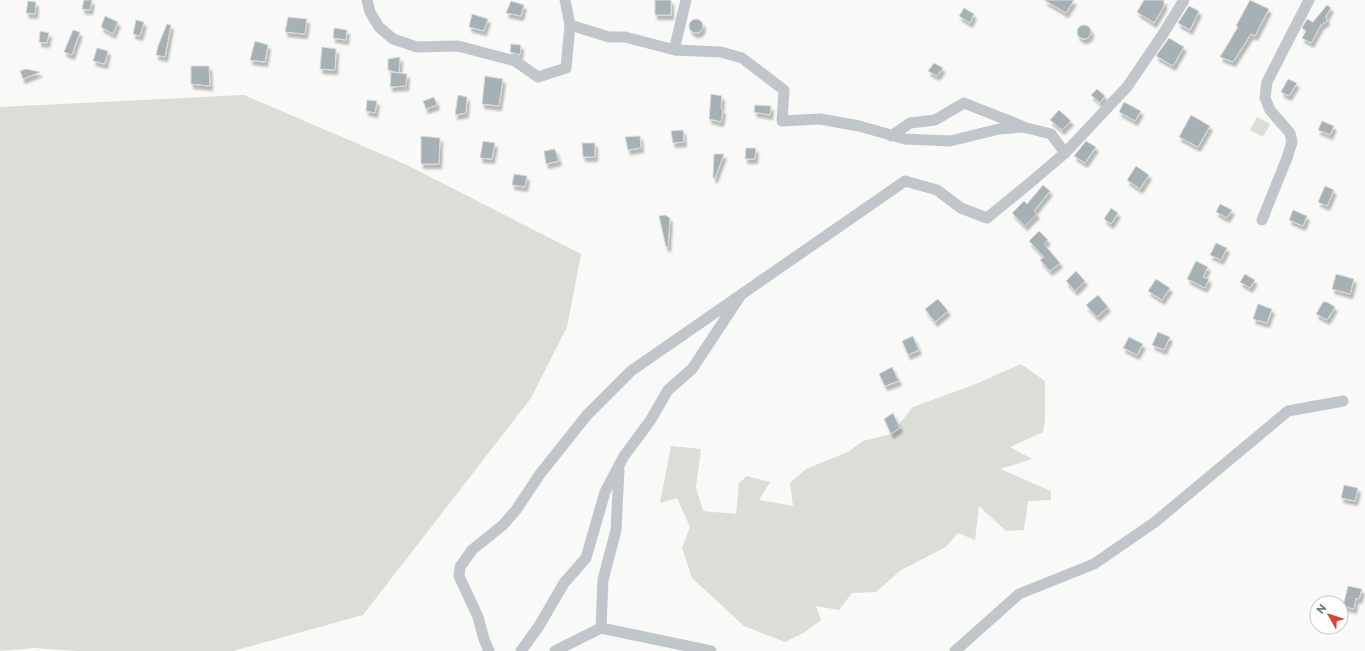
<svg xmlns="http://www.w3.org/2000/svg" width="1365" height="651" viewBox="0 0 1365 651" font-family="Commissioner,sans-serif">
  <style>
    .green { fill: #daded7 }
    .building { fill: #a5b1b4; stroke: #dbdbda; filter: url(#shadow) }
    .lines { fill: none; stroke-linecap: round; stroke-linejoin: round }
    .minor { stroke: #c0c6c9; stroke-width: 11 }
  </style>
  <defs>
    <filter id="shadow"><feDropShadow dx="2.5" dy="4.5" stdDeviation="1" flood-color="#0004"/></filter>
  </defs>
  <rect width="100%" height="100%" fill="#f9f9f7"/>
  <g class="green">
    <polygon points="244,95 407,165 581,254 567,327 531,398 363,615 233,651 79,651 34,648 0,651 0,107"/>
    <polygon points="1257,117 1270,124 1263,137 1250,130"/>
    <polygon points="1021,364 1045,381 1045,420 1043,432 1010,447 1032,459 1000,469 1051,491 1051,500 1028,501 1024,530 1006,531 979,506 975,540 958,533 946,547 901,570 876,592 852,593 839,610 816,606 821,620 805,632 785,642 744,626 692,578 682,548 690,527 677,498 660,503 671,446 701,449 696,487 703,511 736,514 739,483 747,476 770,482 759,500 793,506 790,483 806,469 848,452 863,441 891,434 913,407 976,384"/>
  </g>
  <g class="building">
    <polygon points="84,0 92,0 90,10 82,9"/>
    <rect x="655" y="0" width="16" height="15"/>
    <polygon points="1044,0 1074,0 1066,13"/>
    <polygon points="1144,0 1164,0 1164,6 1154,23 1137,12"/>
    <polygon points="1250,0 1269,9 1255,36 1251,34 1233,62 1220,57 1238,27 1236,26"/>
    <polygon points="28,1 36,2 35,14 26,13"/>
    <polygon points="511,1 524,5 521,16 506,13"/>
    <polygon points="1327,5 1331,8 1326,16 1327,21 1321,25 1311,43 1302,38 1306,31 1302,28 1307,19 1313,22"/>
    <polygon points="1189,6 1199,11 1190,30 1178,23"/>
    <polygon points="964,8 974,14 970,23 959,16"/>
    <polygon points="472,14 488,19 484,31 469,27"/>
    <polygon points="105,16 118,22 113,34 101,27"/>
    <polygon points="288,17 307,19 305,34 285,32"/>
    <circle cx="696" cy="26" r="7"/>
    <polygon points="136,20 144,22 140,36 133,34"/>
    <polygon points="167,24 171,25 165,57 156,55 158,46"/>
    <circle cx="1084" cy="32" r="7"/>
    <polygon points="334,28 347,30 346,40 333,38"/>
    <polygon points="73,30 80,32 72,55 64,52"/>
    <polygon points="40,31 49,33 47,43 39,42"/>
    <polygon points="1169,38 1184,47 1173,66 1156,56"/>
    <polygon points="255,41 268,45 265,62 250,60"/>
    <polygon points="511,44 521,45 520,55 510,52"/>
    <polygon points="322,47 336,49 335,70 320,69"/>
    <polygon points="97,48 108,51 105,64 93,61"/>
    <polygon points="400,57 399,73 388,70 388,59"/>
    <polygon points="934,63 943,68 937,76 928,71"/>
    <polygon points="191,66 209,66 210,86 191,84"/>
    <polygon points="26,69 40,72 23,79 20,71"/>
    <polygon points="391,72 407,74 406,86 390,87"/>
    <polygon points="485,76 503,79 499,106 482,104"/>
    <polygon points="1288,79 1297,83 1289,96 1281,92"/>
    <polygon points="1097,89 1105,96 1100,103 1091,95"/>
    <polygon points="711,94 722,96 721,109 723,110 721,122 709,119"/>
    <polygon points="458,95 467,97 466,113 455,115"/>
    <polygon points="434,97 437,105 426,109 423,101"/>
    <polygon points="367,100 377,101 375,113 366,111"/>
    <polygon points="1124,102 1141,111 1135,121 1119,112"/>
    <polygon points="755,105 771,106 770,115 754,112"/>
    <polygon points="1059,110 1071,121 1062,130 1050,120"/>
    <polygon points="1191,115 1210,126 1198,147 1179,137"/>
    <polygon points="1322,121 1334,126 1330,135 1318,130"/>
    <polygon points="683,130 684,142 673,143 671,131"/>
    <polygon points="421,136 440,138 439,164 421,164"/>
    <polygon points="640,136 641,148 628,150 625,137"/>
    <polygon points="483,141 495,143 492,159 480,158"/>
    <polygon points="1086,141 1096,147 1085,163 1074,156"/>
    <polygon points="582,143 595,143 595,157 583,157"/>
    <polygon points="746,148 756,148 755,159 745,159"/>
    <polygon points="555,149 559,161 546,164 544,151"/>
    <polygon points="714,154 724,154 715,178 713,178"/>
    <polygon points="1136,166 1149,175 1140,189 1127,180"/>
    <polygon points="514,174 527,176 525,187 512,185"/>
    <polygon points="1043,185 1050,191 1034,211 1037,214 1025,226 1012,213 1024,201 1027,204"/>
    <polygon points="1325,186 1334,190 1327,206 1318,202"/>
    <polygon points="1220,204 1232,210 1227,218 1216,212"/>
    <polygon points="1111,208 1118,213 1111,224 1104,219"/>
    <polygon points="1293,210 1307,216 1303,226 1289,220"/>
    <polygon points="665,215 670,218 668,247 666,247 659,216"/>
    <polygon points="1039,231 1048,240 1044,244 1060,263 1050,271 1040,260 1044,257 1029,241"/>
    <polygon points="1216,243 1227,248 1221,260 1210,255"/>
    <polygon points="1196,261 1208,267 1203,277 1209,279 1205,288 1187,279"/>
    <polygon points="1076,271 1085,281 1075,291 1066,281"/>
    <polygon points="1245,274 1255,280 1250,288 1240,282"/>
    <polygon points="1336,274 1354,279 1350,294 1332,289"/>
    <polygon points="1156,279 1170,288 1162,300 1148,291"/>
    <polygon points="1098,295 1108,307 1097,317 1086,305"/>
    <polygon points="938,299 948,311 935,322 925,309"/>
    <polygon points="1323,302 1327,302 1335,307 1327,320 1316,314"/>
    <polygon points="1258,304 1272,309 1267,323 1253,319"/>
    <polygon points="1158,332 1170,337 1164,350 1152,345"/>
    <polygon points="913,336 919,350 908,355 902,341"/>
    <polygon points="1129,337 1143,344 1137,355 1123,348"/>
    <polygon points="892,367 899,381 885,386 879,374"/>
    <polygon points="893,413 900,428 891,434 884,419"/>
    <polygon points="1344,485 1358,488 1355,501 1341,498"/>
    <polygon points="1348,586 1362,589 1359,599 1356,598 1354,609 1343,606"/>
  </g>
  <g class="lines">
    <g class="minor">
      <polyline points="367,0 370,12 379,27 393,39 417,47 458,46 515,61 538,77 566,68 570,25 565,0"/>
      <polyline points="570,25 609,37 625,37 675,50 676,42 686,0"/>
      <polyline points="675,50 721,52 742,58 784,90 782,121 820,119 859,126 905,139 950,141 999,129 1023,127 1051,134 1065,153"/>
      <polyline points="891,136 910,123 935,120 964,103 1022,126"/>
      <polyline points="1262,220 1287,158 1292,142 1290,133 1270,110 1265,98 1267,82 1309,0"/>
      <polyline points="601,628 603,580 616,530 619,470"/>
      <polyline points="489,651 484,639 478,617 459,576 460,567 472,550 503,525 516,510 540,474 587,415 631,371 905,181 937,190 961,208 987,218 1031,182 1065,153 1127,87 1163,34 1184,0"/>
      <polyline points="521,651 539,626 564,583 586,558 605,492 624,456 650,421 668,390 692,369 739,298"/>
      <polyline points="555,651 601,628 711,651"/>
      <polyline points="955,651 1019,594 1094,564 1155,522 1288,411 1343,401"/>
    </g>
  </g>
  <g transform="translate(1329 615) rotate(309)"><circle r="19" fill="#ffffff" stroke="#c2cacd"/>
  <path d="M0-3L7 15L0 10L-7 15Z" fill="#db4235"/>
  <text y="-6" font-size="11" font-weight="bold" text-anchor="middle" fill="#667a81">N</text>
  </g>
</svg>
